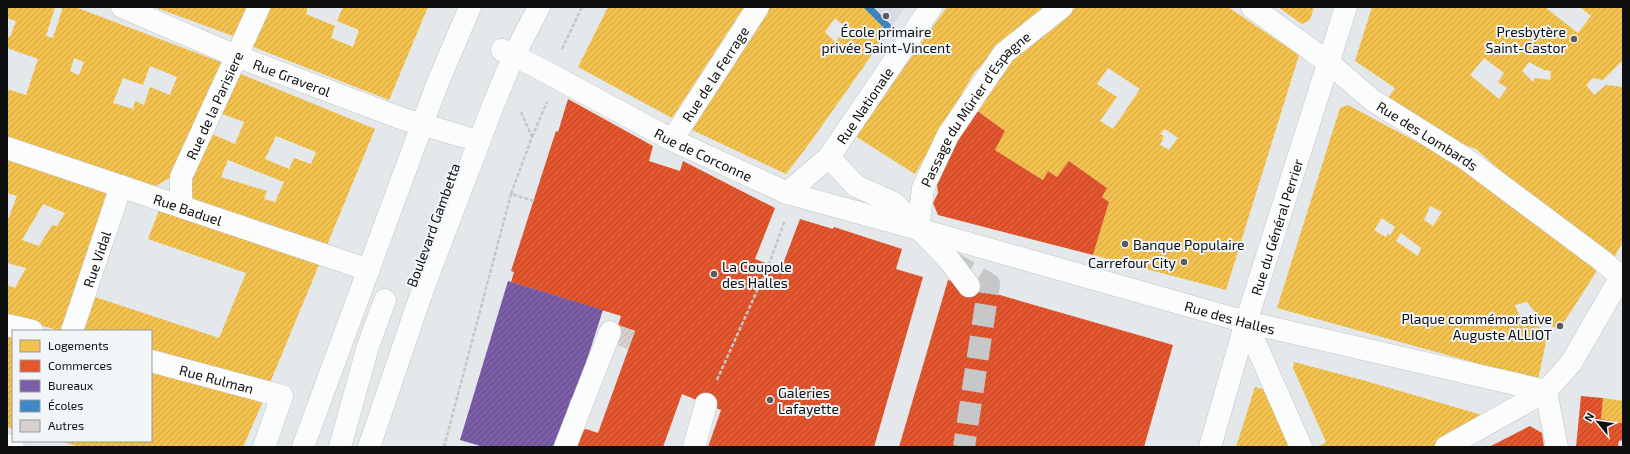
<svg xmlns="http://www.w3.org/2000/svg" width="1630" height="454" viewBox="0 0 1630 454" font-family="'Exo 2',sans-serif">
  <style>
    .built { fill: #d5dbe0 }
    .homes { fill: url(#homes-hatch); fill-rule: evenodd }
    .shops { fill: url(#shops-hatch) }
    .offices { fill: url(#offices-hatch) }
    .schools { fill: url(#schools-hatch) }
    .building { fill: url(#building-hatch) }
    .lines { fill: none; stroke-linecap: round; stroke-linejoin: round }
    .minor-tunnel { stroke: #c5c7c9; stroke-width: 22; stroke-dasharray: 22 11; stroke-linecap: butt }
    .minor-casing { stroke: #c2c3c4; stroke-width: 23 }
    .path { stroke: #c5c6c6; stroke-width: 2.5; stroke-dasharray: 4 2; stroke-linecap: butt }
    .minor { stroke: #fbfcfc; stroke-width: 22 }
    .poi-dot { fill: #595b5c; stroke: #f2f5f8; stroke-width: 1.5 }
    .labels { text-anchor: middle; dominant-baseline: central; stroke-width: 4; stroke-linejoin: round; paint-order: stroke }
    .poi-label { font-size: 14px; fill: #0e0f10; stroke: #f2f5f8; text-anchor: end }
    .street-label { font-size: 14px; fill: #0e0f10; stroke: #f2f5f8 }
  </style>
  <defs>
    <pattern id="homes-hatch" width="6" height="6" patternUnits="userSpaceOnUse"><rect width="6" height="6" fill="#f2c14e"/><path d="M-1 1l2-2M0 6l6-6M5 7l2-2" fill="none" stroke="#cea543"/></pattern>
    <pattern id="shops-hatch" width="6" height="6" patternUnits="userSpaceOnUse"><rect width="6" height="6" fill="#e4572e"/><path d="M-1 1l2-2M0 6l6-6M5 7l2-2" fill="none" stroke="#b74626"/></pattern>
    <pattern id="offices-hatch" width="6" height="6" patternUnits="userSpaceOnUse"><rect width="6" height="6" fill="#7b5ea7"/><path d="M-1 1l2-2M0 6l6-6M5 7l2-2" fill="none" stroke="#634c87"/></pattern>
    <pattern id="schools-hatch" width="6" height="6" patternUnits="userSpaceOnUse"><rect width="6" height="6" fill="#3f88c5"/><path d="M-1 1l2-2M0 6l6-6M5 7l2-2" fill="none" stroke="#336e9f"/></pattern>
    <pattern id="building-hatch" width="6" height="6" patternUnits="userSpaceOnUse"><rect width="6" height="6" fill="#d9d1d0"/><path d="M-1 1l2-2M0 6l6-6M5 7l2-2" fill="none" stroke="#b9b2b2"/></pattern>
  </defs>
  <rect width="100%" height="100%" fill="#e5e8ea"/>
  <polygon class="built" points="863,7 905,7 892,26"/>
  <g class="homes">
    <path d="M7,7h48l-9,29 7,2 10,-31h12l148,56 -46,111 -25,14 -145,-49v-50l19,6 12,-36 -31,-11v-12l3,1 6,-16 -9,-3zM74,58l10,4 -5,13 -9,-4zM150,66l27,11 -7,18 -20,-8 -6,18 -9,-4 -2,8 -20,-6 10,-25 20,7z"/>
    <polygon points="154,7 249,7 236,37"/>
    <polygon points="269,7 308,7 306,14 335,26 331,38 353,47 359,30 337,21 343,7 428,7 389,100 251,46"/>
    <polygon points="608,7 744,7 672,118 578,67"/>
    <path d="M767,7h96l25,25 -79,112 -23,30 -98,-46zM835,18l12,11 -12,13 -10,-10z"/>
    <polygon points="947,7 1046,7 1004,42 974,73 915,174 855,136"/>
    <path d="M1076,7h152l71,48 -73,235 -133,-35 16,-53 -7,-5 5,-9 -38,-27 -12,16 -9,-6 -5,9 -48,-30 10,-19 -33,-24 35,-50zM1108,68l32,21 -27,40 -13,-8 17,-24 -20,-13zM1165,129l13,9 -9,12 -9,-5 4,-9 -4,-2z"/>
    <polygon points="1278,7 1314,7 1310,20 1302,24"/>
    <path d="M1372,7h177l-2,2 31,24 13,-17 -11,-9h43v53l-20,20 -10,-2 -7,7 8,10 12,-10 17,2v154l-9,17 -36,-25 2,-3 -42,-26 -62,-55 -8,-3 -4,4 -78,-49 9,-13 -40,-27zM1484,58l20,15 -6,9 9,6 -8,11 -29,-24zM1529,62l15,8 7,1 -1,9 -15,-2 -2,4 -11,-11z"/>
    <path d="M236,72l139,57 -48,116 -134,-41 -2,-29 16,-43 28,12 9,-22 -27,-10zM276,136l40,16 -5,12 -17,-6 -5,11 -24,-10zM228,160l56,22 -9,20 -11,-3 3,-8 -46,-14z"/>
    <path d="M1348,105l104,56 141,104 3,7 -24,38 -14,20 -20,-14 -11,-14 -12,3 4,10 29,17 -10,48 -261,-72 63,-200zM1430,206l12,6 -9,14 -9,-6zM1382,218l13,9 -5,9 -2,-3 -2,4 -12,-7zM1401,233l20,15 -3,8 -22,-15z"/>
    <path d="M7,158l105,34 -50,139 -55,-14v-32l8,3 11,-20 -19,-5v-41l10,-26 -10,-3zM43,204l22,9 -8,13 -5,-1 -13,21 -17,-6z"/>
    <polygon points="160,208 321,260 269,385 151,354 151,331 76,331 89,295 219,338 246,273 148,239"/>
    <polygon points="7,334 13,335 13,429 7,427"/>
    <polygon points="1294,362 1366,381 1482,415 1433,447 1317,447 1326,442 1293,368"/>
    <polygon points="151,371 263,401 243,447 80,447 60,441 151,441"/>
    <polygon points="1255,387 1270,391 1295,447 1236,447"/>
    <polygon points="1603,398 1623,401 1623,423 1601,419"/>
  </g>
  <g class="shops">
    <polygon points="568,99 653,146 649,161 680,171 683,161 775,208 755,259 781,269 800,219 833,229 834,227 902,249 896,269 923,277 874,447 708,447 721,410 682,394 663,447 575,447 581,431 586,429 598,433 635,331 618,325 621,316 511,282 514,272 511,271 553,140 556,131 558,132"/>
    <polygon points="972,107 1005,131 995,150 1043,180 1048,171 1057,177 1069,161 1107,188 1102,197 1109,202 1093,255 938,215 933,203 938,193 936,177"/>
    <polygon points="948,280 1173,345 1144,447 899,447"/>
    <polygon points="1581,396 1603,398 1601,419 1623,423 1623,440 1619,441 1618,447 1576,447"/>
    <polygon points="1530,426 1542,433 1544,447 1489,447"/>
  </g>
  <polygon class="offices" points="508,281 603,310 574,400 571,399 555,447 484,447 460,440"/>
  <polygon class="schools" points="863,7 873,7 892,26 888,32"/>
  <polygon class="building" points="618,325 635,331 628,349 611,343"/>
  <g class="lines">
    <polyline class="minor-tunnel" points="950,261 989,284 964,447"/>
    <g class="minor-casing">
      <g id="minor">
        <path id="s1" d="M122,7l114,49 167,63 62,18"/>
        <path id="s2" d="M1252,7l77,56 43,37 94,59 138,103 18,16 1,-3"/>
        <path id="s3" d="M502,50l33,16 137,74 115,53 131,36 328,93 300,69"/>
        <path id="s4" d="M672,140l86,-133"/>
        <path id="s5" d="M7,148l362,122"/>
        <polyline points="829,157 856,186 894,203 950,261 969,286"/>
        <path id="s6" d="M787,193l42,-36 102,-150"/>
        <path id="s7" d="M181,206v-29l78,-170"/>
        <path id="s8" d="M918,229l5,-41 25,-53 56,-82 58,-46"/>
        <polyline points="1246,322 1301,447"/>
        <polyline points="7,325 32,331"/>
        <path id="s9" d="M72,331l49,-145"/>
        <path id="s10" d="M151,361l131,35 -18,51"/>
        <polyline points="1546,391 1557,447"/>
        <polyline points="7,445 13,447"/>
        <polyline points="303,447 436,87 470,7"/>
        <polyline points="340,447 368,346 385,300"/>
        <polyline points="369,447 424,286 494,103 514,55 539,7"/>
        <polyline points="565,447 610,332"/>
        <polyline points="694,447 706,404"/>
        <path id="s11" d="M1210,447l36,-125 100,-315"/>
        <polyline points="1446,447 1546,391 1571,363 1615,287 1623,278"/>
      </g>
    </g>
    <g class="path">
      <polyline points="562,49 582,7"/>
      <polyline points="521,112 532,137 511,194 534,201"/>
      <polyline points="532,137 547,102"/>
      <polyline points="717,380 769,264 785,220"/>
      <polyline points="444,447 511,194"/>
    </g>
    <use href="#minor" class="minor"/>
  </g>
  <g class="poi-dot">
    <circle cx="886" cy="16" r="4"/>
    <circle cx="1574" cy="39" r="4"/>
    <circle cx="1125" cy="244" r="4"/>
    <circle cx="1184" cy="262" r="4"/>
    <circle cx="714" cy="274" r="4"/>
    <circle cx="1560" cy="326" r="4"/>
    <circle cx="770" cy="400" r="4"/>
  </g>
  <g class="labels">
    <g class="poi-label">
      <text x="886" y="31" text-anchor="middle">École primaire<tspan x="886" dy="16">privée Saint-Vincent</tspan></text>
      <text x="1566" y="31">Presbytère<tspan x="1566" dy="16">Saint-Castor</tspan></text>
      <text x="1133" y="244" text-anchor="start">Banque Populaire</text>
      <text x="1176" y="262">Carrefour City</text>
      <text x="722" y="266" text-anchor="start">La Coupole<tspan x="722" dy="16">des Halles</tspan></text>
      <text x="1552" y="318">Plaque commémorative<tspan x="1552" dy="16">Auguste ALLIOT</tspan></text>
      <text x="778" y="392" text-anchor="start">Galeries<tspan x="778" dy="16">Lafayette</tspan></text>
    </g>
    <g class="street-label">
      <text stroke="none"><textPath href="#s4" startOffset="79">Rue de la Ferrage</textPath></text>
      <text stroke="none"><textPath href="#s1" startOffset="184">Rue Graverol</textPath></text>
      <text stroke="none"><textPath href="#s7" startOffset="108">Rue de la Parisiere</textPath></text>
      <text stroke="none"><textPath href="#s6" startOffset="118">Rue Nationale</textPath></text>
      <text stroke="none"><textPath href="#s8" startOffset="137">Passage du Mûrier d'Espagne</textPath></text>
      <text stroke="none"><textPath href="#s2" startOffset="218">Rue des Lombards</textPath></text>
      <text stroke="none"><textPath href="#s3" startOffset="227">Rue de Corconne</textPath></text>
      <text stroke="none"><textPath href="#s5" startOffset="191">Rue Baduel</textPath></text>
      <text transform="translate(433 225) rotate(-70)">Boulevard Gambetta</text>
      <text stroke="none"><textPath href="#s11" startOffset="230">Rue du Général Perrier</textPath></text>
      <text stroke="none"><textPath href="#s9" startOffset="76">Rue Vidal</textPath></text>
      <text stroke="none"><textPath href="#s3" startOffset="779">Rue des Halles</textPath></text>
      <text stroke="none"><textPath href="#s10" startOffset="68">Rue Rulman</textPath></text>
    </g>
  </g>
  <rect width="1630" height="454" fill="none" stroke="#0e0f10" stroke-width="16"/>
  <rect x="12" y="330" width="140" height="112" fill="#f2f5f8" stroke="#97999b"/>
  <rect x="20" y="340" width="20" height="12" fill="#f2c14e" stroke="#97999b"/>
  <text x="48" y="350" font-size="12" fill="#0e0f10">Logements</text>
  <rect x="20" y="360" width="20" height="12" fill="#e4572e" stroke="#97999b"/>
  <text x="48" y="370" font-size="12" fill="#0e0f10">Commerces</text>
  <rect x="20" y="380" width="20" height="12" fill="#7b5ea7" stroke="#97999b"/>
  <text x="48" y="390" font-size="12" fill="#0e0f10">Bureaux</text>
  <rect x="20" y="400" width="20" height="12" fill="#3f88c5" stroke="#97999b"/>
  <text x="48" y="410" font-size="12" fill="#0e0f10">Écoles</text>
  <rect x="20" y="420" width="20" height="12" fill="#d9d1d0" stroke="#97999b"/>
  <text x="48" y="430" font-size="12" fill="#0e0f10">Autres</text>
  <g transform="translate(1598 422) rotate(299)" stroke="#f2f5f8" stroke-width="3" paint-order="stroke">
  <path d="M0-3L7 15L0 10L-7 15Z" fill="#0e0f10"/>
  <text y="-6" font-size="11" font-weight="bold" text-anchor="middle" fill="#0e0f10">N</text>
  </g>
</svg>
